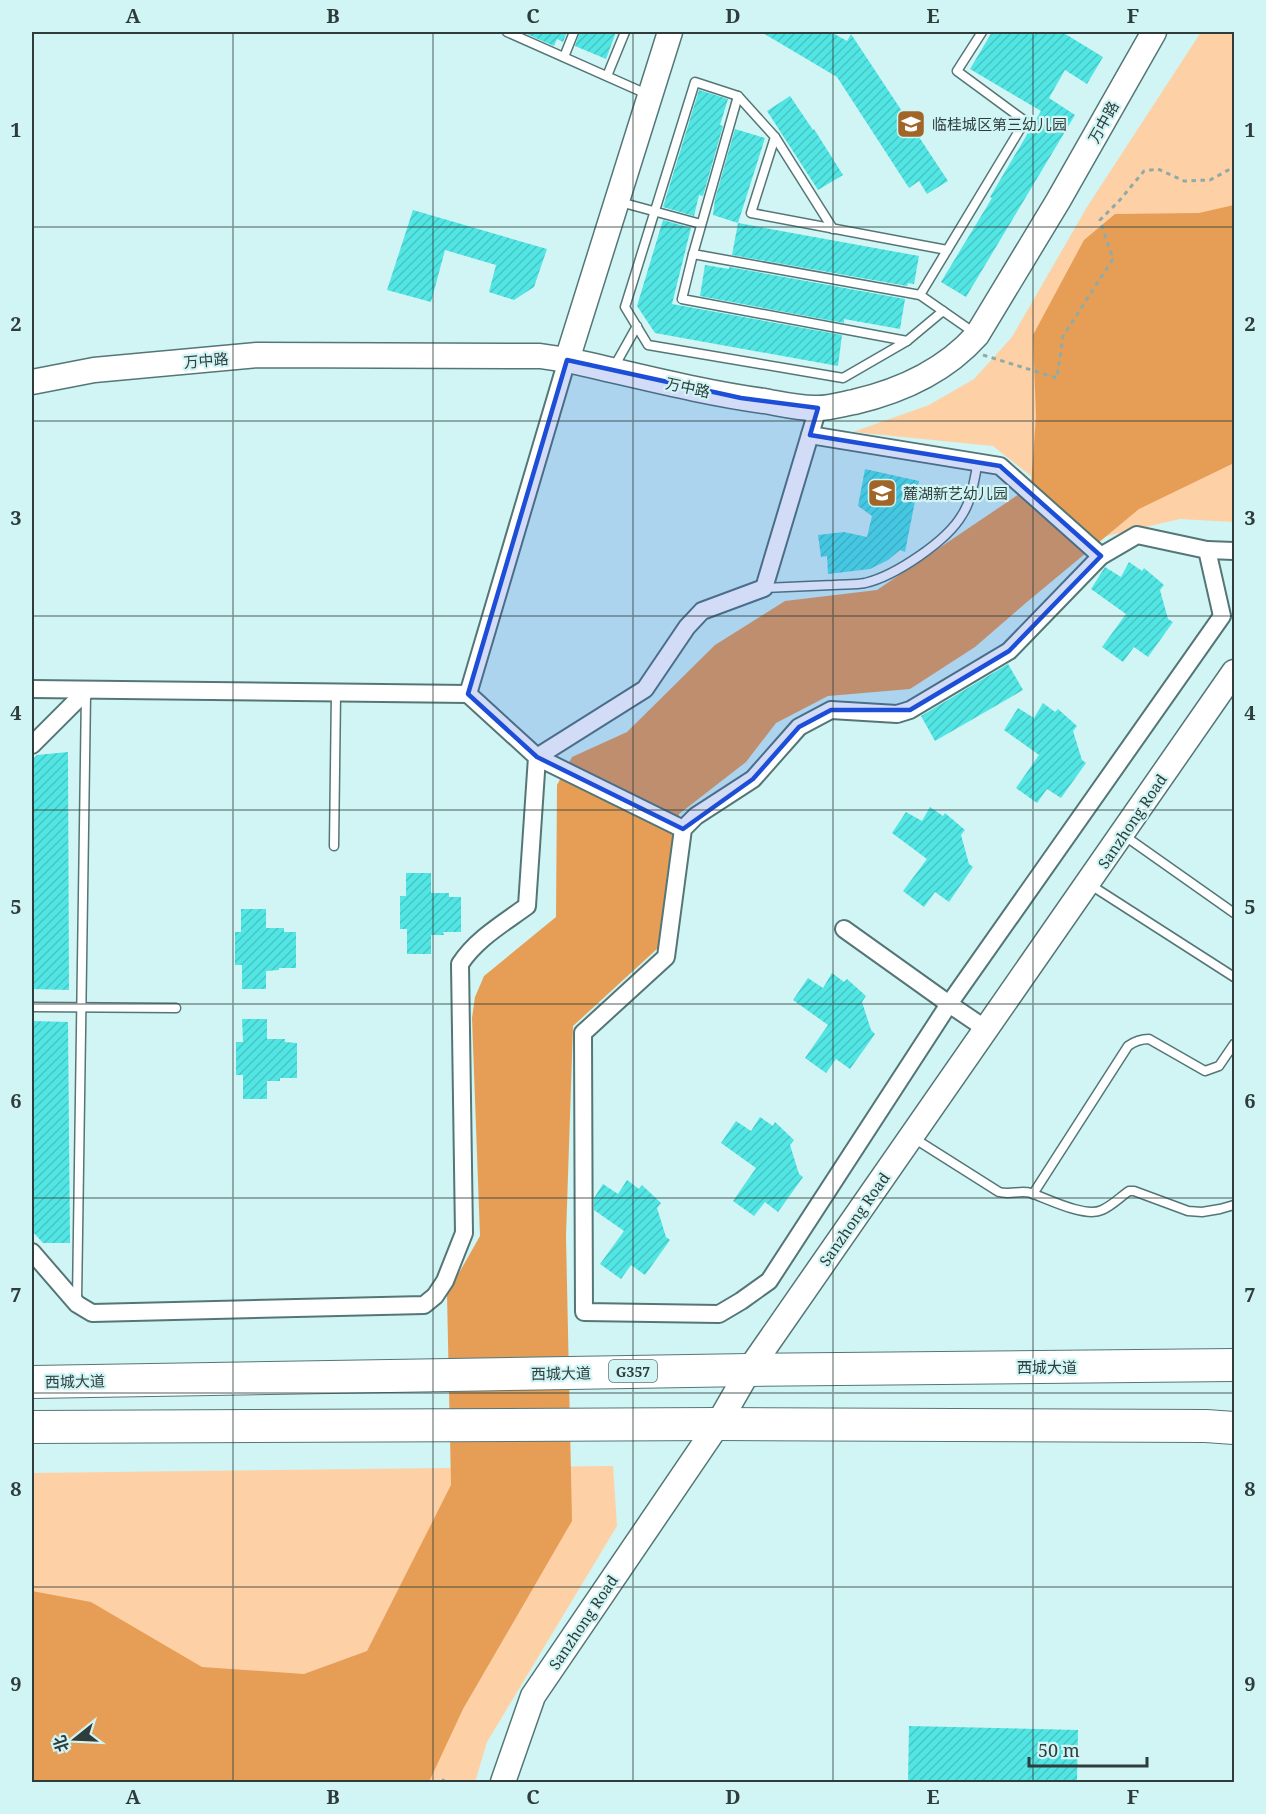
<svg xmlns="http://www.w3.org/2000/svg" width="1266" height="1814" viewBox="0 0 1266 1814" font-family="'Noto Serif','Noto Sans SC',serif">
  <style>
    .green { fill: #fed0a6 }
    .water { fill: #e69e56 }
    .building { fill: url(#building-hatch) }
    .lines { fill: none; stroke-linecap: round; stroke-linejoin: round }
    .lane-casing { stroke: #557676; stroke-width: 11 }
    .street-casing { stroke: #557676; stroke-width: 20 }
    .secondary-casing { stroke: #557676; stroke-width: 27 }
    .highway-casing { stroke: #557676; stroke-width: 34 }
    .path { stroke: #8eaaa9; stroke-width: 3; stroke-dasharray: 4.5 4.5; stroke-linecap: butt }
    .lane { stroke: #fff; stroke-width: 8 }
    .street { stroke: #fff; stroke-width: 16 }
    .secondary { stroke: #fff; stroke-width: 24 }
    .highway { stroke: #fff; stroke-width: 32 }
    .marked { fill: #1d4ed8; fill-opacity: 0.2; stroke: #1d4ed8; stroke-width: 4.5; stroke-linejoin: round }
    .grid { fill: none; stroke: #2e3d3c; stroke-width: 1.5; stroke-opacity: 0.55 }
    .labels { text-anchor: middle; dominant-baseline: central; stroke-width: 4.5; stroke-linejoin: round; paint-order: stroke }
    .shield { fill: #d0f5f4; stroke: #5f7473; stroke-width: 1.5 }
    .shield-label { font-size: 14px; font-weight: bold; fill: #2e3d3c }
    .street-label { font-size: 15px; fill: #2e3d3c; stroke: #d0f5f4 }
    .poi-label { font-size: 15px; fill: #2e3d3c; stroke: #d0f5f4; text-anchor: start }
    .neatline { fill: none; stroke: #2e3d3c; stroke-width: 2 }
    .grid-label { font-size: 20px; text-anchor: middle; font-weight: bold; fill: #2e3d3c }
  </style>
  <defs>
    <pattern id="building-hatch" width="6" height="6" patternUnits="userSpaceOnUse" patternTransform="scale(1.5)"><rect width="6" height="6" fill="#51e5e4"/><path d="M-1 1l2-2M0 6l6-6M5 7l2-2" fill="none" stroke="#47c5c4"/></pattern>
  </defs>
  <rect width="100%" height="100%" fill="#d0f5f4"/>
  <g class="green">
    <polygon points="1201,32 1234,32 1234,522 1180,519 1107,536 993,446 853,432 929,405 974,379 1012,337 1087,207"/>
    <polygon points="613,1466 617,1526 487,1742 475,1782 32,1782 32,1473"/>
  </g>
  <polygon class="water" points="1234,205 1234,463 1139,509 1027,602 975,647 910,689 828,696 776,723 746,762 679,814 658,948 573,1026 566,1236 572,1521 463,1709 429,1782 32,1782 32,1591 91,1602 202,1667 304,1674 367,1651 451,1485 447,1294 480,1236 472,1018 475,997 484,976 556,917 557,785 572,757 627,732 715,645 785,601 877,590 1031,486 1036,416 1033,335 1084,240 1115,214 1199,213"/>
  <g class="building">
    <polygon points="522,32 567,32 563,42 557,39 554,46"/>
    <polygon points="580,32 616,32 606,59 575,46"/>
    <polygon points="761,32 831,32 847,41 851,34 948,181 927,194 919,181 909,188 837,77"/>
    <polygon points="992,32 1062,32 1103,57 1087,84 1065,70 1049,98 1075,115 966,297 941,282 992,198 990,197 1041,111 970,69"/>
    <polygon points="699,90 728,99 720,125 723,126 703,196 699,195 694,216 663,207"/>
    <polygon points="790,96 813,130 814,129 843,175 818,190 767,111"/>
    <polygon points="735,129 765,138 738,223 713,215 715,199"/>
    <polygon points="413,210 547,249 534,287 514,300 489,292 496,265 445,250 431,302 387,290"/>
    <polygon points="663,220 691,228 672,304 842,335 838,366 655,333 637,306"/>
    <polygon points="738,223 919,256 914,284 908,283 907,286 732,255"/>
    <polygon points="705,265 729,269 729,267 905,299 900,329 844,319 844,323 700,296"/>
    <polygon points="865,469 919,481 905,552 900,550 888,560 870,569 828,574 827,556 821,557 818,535 844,532 867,537 872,516 858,506"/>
    <polygon points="1129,562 1142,571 1144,568 1164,585 1160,590 1168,619 1173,622 1148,657 1134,647 1123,662 1102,647 1126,614 1091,589 1105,567 1121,577"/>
    <polygon points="1008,664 1023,690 935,741 921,716"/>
    <polygon points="1043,703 1055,712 1058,709 1077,726 1073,731 1082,760 1086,763 1061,798 1047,789 1037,803 1016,788 1039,755 1004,730 1018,708 1034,718"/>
    <polygon points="68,752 69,990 32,989 32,760 37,755"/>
    <polygon points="930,807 943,816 945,813 965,830 961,835 969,864 973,867 949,902 935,892 924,907 903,891 927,859 892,833 906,812 922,821"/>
    <polygon points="406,873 431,873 431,893 449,893 449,897 461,897 461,932 443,932 444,935 431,935 431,954 407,954 407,929 400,929 400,896 406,896"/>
    <polygon points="241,909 266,909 266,928 284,928 284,932 296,932 296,968 279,968 279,970 266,971 266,989 242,989 242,965 235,965 235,932 241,932"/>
    <polygon points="832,973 844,982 847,979 866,996 862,1002 871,1030 875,1034 850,1069 836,1059 826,1073 805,1058 828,1025 793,1000 808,978 823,988"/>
    <polygon points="242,1019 267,1019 267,1039 285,1039 285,1042 297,1043 297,1078 280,1078 280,1081 267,1081 267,1099 243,1099 243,1075 236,1075 236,1042 243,1042"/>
    <polygon points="32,1021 68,1022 70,1243 43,1243 32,1231"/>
    <polygon points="760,1117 773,1126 775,1122 794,1140 790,1145 799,1174 803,1177 778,1212 765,1202 754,1216 733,1201 756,1168 721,1143 736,1121 751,1131"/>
    <polygon points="627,1180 639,1189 642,1185 661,1203 657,1208 666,1237 670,1240 645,1275 631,1265 621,1279 600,1264 624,1231 594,1210 594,1198 603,1184 618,1194"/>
    <polygon points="909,1726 1078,1730 1077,1782 908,1782"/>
  </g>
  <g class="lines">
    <g class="lane-casing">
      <g id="lane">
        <polyline points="507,32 649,95"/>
        <polyline points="564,57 574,32"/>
        <polyline points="607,76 625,32"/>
        <polyline points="738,96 693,254 920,295 976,334"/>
        <polyline points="775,137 833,229"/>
        <polyline points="620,202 701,224"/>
        <polyline points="693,254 682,299 907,341 943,311"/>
        <polyline points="920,295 1025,121 957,71 982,32"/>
        <polyline points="907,341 843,378 648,345 625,307 695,82 738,96 775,137 751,213 947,250"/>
        <polyline points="614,367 637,326"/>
        <path d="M764,588c23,-1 46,-2 69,-3 11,-1 22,0 32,-2 30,-7 82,-42 97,-68 10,-15 12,-35 16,-53"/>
        <polyline points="1122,834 1234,913"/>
        <polyline points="334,846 336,693"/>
        <polyline points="1089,884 1234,977"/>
        <polyline points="32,1007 176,1008"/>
        <path d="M912,1137l87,55c11,3 22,-2 32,1 17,6 54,25 71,17 11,-5 18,-13 27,-19h5l54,20 14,1 18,-3 14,-4"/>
        <path d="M1033,1194l95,-148c7,-5 13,-7 21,-7l56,32 14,-5 15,-22"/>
        <polyline points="77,1301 86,693"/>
      </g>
    </g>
    <g class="street-casing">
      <g id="street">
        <polyline points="810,435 1000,466 1101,556"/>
        <polygon points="1137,535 1207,550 1222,616 949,1004 769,1281 741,1301 719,1314 584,1312 583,1033 666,957 683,829 696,816 753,779 799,727 831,710 897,714 910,710 1009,651 1101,556"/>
        <polyline points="1207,550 1234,551"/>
        <polyline points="32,689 468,694 567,360"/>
        <polyline points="32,745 86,691"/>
        <polyline points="537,757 645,689 687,627 702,611 764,588 818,408"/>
        <polyline points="537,757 683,829"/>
        <polyline points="844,929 949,1004 986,1029"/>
        <path d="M32,1252l45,52 15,9 332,-8 11,-9 10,-15 19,-48 -4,-269c16,-25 44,-41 67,-58l10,-149 -69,-63"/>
      </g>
    </g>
    <g class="secondary-casing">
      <g id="secondary">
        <polyline points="567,360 670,32"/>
        <path d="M32,382l62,-12 163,-15 283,1 27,4c65,14 131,32 197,41 17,3 37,8 54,7 12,0 25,-4 36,-6 47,-11 91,-31 123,-67l81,-134 96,-169"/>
        <polyline points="503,1782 533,1696 718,1424 749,1370 1234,672"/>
      </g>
    </g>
    <g class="highway-casing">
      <g id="highway">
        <polyline points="32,1382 749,1370 1234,1365"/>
        <polyline points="32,1427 718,1424 1206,1426 1234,1428"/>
      </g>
    </g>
    <g class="path">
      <polyline points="983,355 1057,378 1063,336 1113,259 1100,220 1119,201 1144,171 1158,169 1184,181 1210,180 1234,167"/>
      <polyline points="442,1782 444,1779"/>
    </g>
    <use href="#lane" class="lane"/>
    <use href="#street" class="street"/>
    <use href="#secondary" class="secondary"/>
    <use href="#highway" class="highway"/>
  </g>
  <path class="marked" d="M567,360l174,38 77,10 -8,27 190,31 101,90 -92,95 -99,59h-79l-32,17 -46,52 -70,50 -146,-72 -69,-63z"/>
  <path class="grid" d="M233,32v1750M433,32v1750M633,32v1750M833,32v1750M1033,32v1750M32,227h1202M32,421h1202M32,616h1202M32,810h1202M32,1004h1202M32,1198h1202M32,1393h1202M32,1587h1202"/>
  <defs>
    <g id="school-square" transform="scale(1.5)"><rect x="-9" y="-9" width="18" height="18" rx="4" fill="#a16627" stroke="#d0f5f4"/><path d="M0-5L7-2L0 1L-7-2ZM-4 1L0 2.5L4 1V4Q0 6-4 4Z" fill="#fff"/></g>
  </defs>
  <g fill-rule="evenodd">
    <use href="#school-square" x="911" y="124"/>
    <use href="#school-square" x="882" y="493"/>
  </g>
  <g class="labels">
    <rect class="shield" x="609" y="1360" width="48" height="22" rx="4.5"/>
    <g class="shield-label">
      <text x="633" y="1371">G357</text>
    </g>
    <g class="street-label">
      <text transform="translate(1103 122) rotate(-61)">万中路</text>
      <text transform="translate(206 360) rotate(-5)">万中路</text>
      <text transform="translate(688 387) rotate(12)">万中路</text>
      <text transform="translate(1132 821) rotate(-56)">Sanzhong Road</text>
      <text transform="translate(854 1219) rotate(-55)">Sanzhong Road</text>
      <text x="1047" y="1367">西城大道</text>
      <text transform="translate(561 1373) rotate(-1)">西城大道</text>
      <text transform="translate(75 1381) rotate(-1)">西城大道</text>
      <text transform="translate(583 1622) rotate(-56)">Sanzhong Road</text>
    </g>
    <g class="poi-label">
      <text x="932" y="124">临桂城区第三幼儿园</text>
      <text x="903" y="493">麓湖新艺幼儿园</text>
    </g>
  </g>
  <rect width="1266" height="1814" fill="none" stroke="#d0f5f4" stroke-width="66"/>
  <g transform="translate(75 1739) rotate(252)" stroke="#d0f5f4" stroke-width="4.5" paint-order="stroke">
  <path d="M0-4.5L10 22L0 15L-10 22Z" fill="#2e3d3c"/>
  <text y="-9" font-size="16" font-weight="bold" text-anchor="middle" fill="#2e3d3c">北</text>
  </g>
  <path d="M1029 1757v9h118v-9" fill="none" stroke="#2e3d3c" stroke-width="3"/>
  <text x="1038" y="1757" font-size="18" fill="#2e3d3c" stroke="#d0f5f4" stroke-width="4.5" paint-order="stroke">50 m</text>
  <rect x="33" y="33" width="1200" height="1748" class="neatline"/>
  <g class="grid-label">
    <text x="133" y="23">A</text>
    <text x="333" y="23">B</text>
    <text x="533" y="23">C</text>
    <text x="733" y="23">D</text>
    <text x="933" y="23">E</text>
    <text x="1133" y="23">F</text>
    <text x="16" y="137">1</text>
    <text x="1250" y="137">1</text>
    <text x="16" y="331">2</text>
    <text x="1250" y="331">2</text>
    <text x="16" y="525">3</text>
    <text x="1250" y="525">3</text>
    <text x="16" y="720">4</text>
    <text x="1250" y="720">4</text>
    <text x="16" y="914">5</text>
    <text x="1250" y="914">5</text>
    <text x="16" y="1108">6</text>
    <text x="1250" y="1108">6</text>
    <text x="16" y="1302">7</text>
    <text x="1250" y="1302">7</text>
    <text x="16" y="1496">8</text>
    <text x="1250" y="1496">8</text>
    <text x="16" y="1691">9</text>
    <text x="1250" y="1691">9</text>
    <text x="133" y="1804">A</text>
    <text x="333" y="1804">B</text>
    <text x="533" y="1804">C</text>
    <text x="733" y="1804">D</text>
    <text x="933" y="1804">E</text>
    <text x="1133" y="1804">F</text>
  </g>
</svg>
